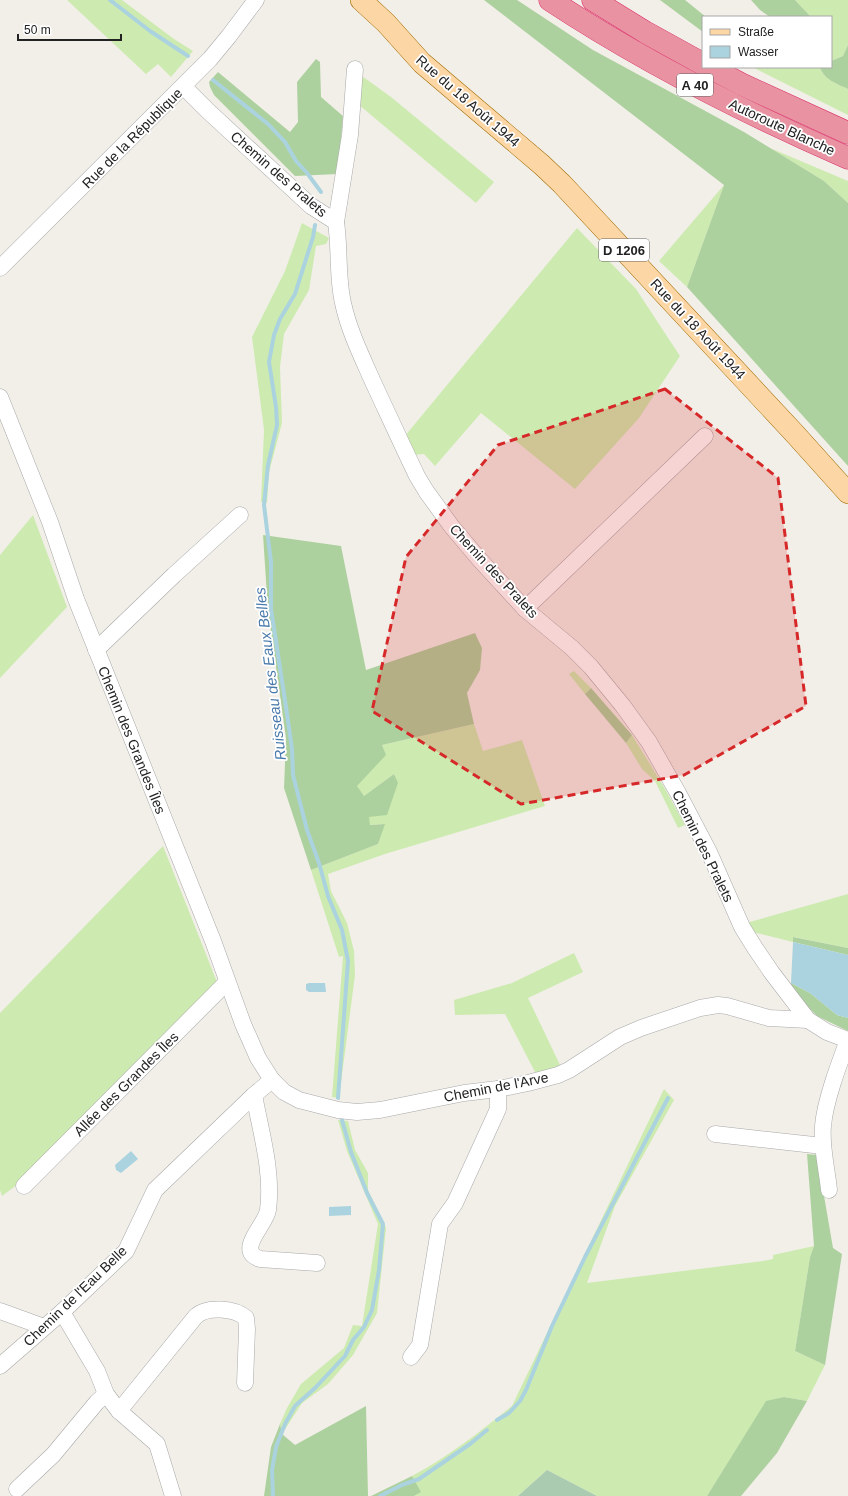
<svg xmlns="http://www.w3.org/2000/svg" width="848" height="1496" viewBox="0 0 848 1496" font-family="Helvetica,sans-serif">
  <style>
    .grass { fill: #cdebb0 }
    .forest { fill: #add19e }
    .cemetery { fill: #aacbaf }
    .water { fill: #aad3df }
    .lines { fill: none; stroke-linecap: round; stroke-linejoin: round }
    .stream { stroke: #aad3df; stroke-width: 4 }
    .minor-casing { stroke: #a9a9a9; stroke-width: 17 }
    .major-casing { stroke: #a06b00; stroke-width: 22 }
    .highway-casing { stroke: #dc2a67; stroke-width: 23 }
    .minor { stroke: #fff; stroke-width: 16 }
    .major { stroke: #fcd6a4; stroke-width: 21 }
    .highway { stroke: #e892a2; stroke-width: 22 }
    .marked { fill: #d62828; fill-opacity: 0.2; stroke: #d62828; stroke-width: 3; stroke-dasharray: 8 5; stroke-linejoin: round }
    .labels { text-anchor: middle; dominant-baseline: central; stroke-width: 3.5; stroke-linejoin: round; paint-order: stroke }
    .shield { fill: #fff; stroke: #646464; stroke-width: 1 }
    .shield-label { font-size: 13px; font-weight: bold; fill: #222 }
    .street-label { font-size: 14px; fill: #222; stroke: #fff }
    .water-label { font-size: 15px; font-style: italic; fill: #4a7aab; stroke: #fff }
  </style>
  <rect width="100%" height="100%" fill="#f2efe9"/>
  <g class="grass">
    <polygon points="67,0 122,0 174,39 193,51 171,77 158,64 146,74"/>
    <polygon points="795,0 848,0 848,45 843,56 831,61 831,17 811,17"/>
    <path d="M755,67h65c3,12 17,17 28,22v26l-94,-47z"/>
    <polygon points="362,76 391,97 494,182 476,203 358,104"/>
    <polygon points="770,148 848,181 848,203 824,181"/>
    <polygon points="724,185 687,287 659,261"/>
    <polygon points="302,223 329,238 326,244 316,246 309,290 284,334 280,367 282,423 269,472 267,503 261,502 264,430 252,337 285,271"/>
    <polygon points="577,228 636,289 680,356 639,418 575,489 481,413 435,466 424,454 412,455 404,437"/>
    <polygon points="33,515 67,607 0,678 0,555"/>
    <polygon points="574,671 591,688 585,694 569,674"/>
    <polygon points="474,724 483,751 522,740 545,806 385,854 328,874 331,891 347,923 354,951 355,975 339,1098 332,1097 343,956 339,957 311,870 378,844 384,824 369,825 369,817 397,783 394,774 364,796 356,786 385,755 382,745"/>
    <polygon points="632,735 664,787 685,825 678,828 655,781 642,769 626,743"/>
    <polygon points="163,846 217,982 14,1187 2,1196 0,1190 0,1013"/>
    <polygon points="848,894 848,948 794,937 793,942 753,932 746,923"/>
    <polygon points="574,953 583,972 528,998 561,1067 536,1074 505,1014 455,1015 454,1000 512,983"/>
    <path d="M664,1089l10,11 -59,106 -28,77 176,-22 10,-2v-4l41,-9 -4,11 -15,94 30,14 -18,36 -23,-4 -18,5 -59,94h-110l-50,-26 -29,26h-104l6,-4 -8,-16c36,-19 68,-44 100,-70z"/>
    <polygon points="338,1120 348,1121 355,1150 368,1173 368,1190 386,1228 377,1313 353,1355 328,1384 302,1403 282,1434 280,1424 287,1408 301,1384 344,1348 353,1325 362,1326 378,1224 347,1151"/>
  </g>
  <g class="forest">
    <polygon points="484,0 517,0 593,50 744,132 824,181 848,203 848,466 687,287 724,185"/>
    <polygon points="660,0 685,0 706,17 703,17 703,32"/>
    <polygon points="751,0 795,0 811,17 770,17 760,10"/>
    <path d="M848,45v44c-11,-5 -25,-10 -28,-22h11v-6l12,-5z"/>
    <polygon points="316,59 320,62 321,97 343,116 338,174 295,176 214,95 210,87 209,82 218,72 290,132 298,122 297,82"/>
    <polygon points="263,535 341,546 366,670 475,633 482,648 480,670 467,693 474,724 382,745 386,755 357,786 364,796 394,774 398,783 387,815 369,817 370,825 385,824 378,844 311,870 284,788 286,738 268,611"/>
    <polygon points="591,688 632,735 626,743 585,694"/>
    <polygon points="793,937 848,948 848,955 793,942"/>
    <polygon points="791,983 810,993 837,1015 848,1018 848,1031 817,1016 791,989"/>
    <polygon points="807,1154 817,1155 833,1248 842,1254 825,1365 795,1351 810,1257 814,1246"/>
    <polygon points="784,1397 807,1401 777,1453 741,1496 707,1496 766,1401"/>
    <polygon points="366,1406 368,1496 264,1496 271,1447 280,1424 282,1434 295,1445"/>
    <polygon points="412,1476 421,1492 414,1496 371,1496"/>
  </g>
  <polygon class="cemetery" points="547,1470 597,1496 518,1496"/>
  <g class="water">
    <polygon points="793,942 848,955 848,1018 837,1015 810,993 791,983"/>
    <polygon points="309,983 325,983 326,992 309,992 306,990 306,984"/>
    <polygon points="131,1151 138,1159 121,1173 116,1170 115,1165"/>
    <polygon points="351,1206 351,1215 329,1216 329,1207"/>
  </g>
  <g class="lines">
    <g class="stream">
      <polyline points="110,0 150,31 188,56"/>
      <polyline points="213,80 268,124 285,142 296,161 307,173 321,192"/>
      <polyline points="315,225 313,237 295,294 280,319 274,335 269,362 276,407 277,425 268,465 264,505 271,562 271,609 286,707 292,749 293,775 307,830 319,863 328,896 342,930 348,961 338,1098"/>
      <polyline points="497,1420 509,1413 520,1401 526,1390 552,1326 585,1257 668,1098"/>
      <polyline points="273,1496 272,1470 276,1447 285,1424 295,1406 315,1388 345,1356 353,1340 364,1327 372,1310 379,1270 383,1224 367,1193 351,1152 342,1120"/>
      <polyline points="380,1496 402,1485 419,1479 470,1444 487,1430"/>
    </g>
    <g class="minor-casing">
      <g id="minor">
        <path d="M184,87l24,24 103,95 25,16c4,27 1,55 7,81 6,28 19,54 30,79 15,32 29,63 44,94l9,15 26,36 28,33 45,49 47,39 19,19 32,39 26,36 29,51 31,59 33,75 13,21 17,25 36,47 19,12 21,8"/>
        <polyline points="336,222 350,135 355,69"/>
        <polyline points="0,268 210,59 229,36 256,0"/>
        <polyline points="0,397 50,522 76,599 213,941 243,1024 258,1058 272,1080 284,1092 299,1100 338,1110 357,1112 380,1110 464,1093 498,1089 528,1083 558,1075 569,1070 620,1037 641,1028 700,1008 718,1005 727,1006 769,1018 808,1020"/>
        <polyline points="525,609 705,436"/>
        <polyline points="96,650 174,575 240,515"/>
        <path d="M254,1095c7,38 19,77 14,115 -2,15 -33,40 -8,49l57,4"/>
        <polyline points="715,1134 823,1146"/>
        <polyline points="24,1186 227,982"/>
        <path d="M829,1190c-2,-21 -8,-43 -6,-64 2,-25 16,-62 25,-86"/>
        <polyline points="0,1311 44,1327"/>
        <polyline points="62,1312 97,1371 106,1394 119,1411 157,1444 173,1496"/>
        <polyline points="411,1357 420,1345 440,1224 455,1203 493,1120 498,1109 498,1089"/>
        <polyline points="0,1366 62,1312 126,1251 155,1190 254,1095 272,1080"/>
        <path d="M119,1411l77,-95c11,-10 39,-8 50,2l1,11 -2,54"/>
        <polyline points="17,1489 53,1455 97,1402 106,1394"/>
      </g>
    </g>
    <g class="major-casing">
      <polyline id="major" points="361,0 386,23 422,63 542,165 562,184 795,434 848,493"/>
    </g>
    <g class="highway-casing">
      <g id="highway">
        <path d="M550,0c94,62 195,113 298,158"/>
        <polyline points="593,0 645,32 703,64"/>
        <polyline points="709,67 741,84 848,133"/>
      </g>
    </g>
    <use href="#minor" class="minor"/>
    <use href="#major" class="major"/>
    <use href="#highway" class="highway"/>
  </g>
  <path class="marked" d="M665,389l113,89 28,228 -122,69 -163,29 -149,-93 34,-154 92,-112z"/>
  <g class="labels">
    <g class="shield">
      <rect x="677" y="74" width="36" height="22" rx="3"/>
      <rect x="599" y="239" width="50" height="22" rx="3"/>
    </g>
    <g class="shield-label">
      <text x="695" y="85">A 40</text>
      <text x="624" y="250">D 1206</text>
    </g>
    <g class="street-label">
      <text transform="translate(468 101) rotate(41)">Rue du 18 Août 1944</text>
      <text transform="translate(782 127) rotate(25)">Autoroute Blanche</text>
      <text transform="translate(132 138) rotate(-45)">Rue de la République</text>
      <text transform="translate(279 174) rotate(41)">Chemin des Pralets</text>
      <text transform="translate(698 329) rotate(47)">Rue du 18 Août 1944</text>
      <text transform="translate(494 571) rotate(47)">Chemin des Pralets</text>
      <text transform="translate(132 740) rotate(68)">Chemin des Grandes Îles</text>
      <text transform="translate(703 846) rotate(64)">Chemin des Pralets</text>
      <text transform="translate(126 1084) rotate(-45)">Allée des Grandes Îles</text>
      <text transform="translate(496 1087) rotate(-11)">Chemin de l'Arve</text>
      <text transform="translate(75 1296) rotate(-44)">Chemin de l'Eau Belle</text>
    </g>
    <g class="water-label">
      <text transform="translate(270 674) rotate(-97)">Ruisseau des Eaux Belles</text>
    </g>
  </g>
  <rect x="702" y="16" width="130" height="52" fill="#ffffff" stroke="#a7a7a7"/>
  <rect x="710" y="29" width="20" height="6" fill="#fcd6a4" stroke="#a7a7a7"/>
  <text x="738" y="36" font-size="12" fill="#222222">Straße</text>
  <rect x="710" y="46" width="20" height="12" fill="#aad3df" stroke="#a7a7a7"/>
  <text x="738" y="56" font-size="12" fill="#222222">Wasser</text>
  <path d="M18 34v6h103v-6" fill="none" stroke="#222222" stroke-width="2"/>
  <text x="24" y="34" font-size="12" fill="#222222" stroke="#ffffff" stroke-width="3" paint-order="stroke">50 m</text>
</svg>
